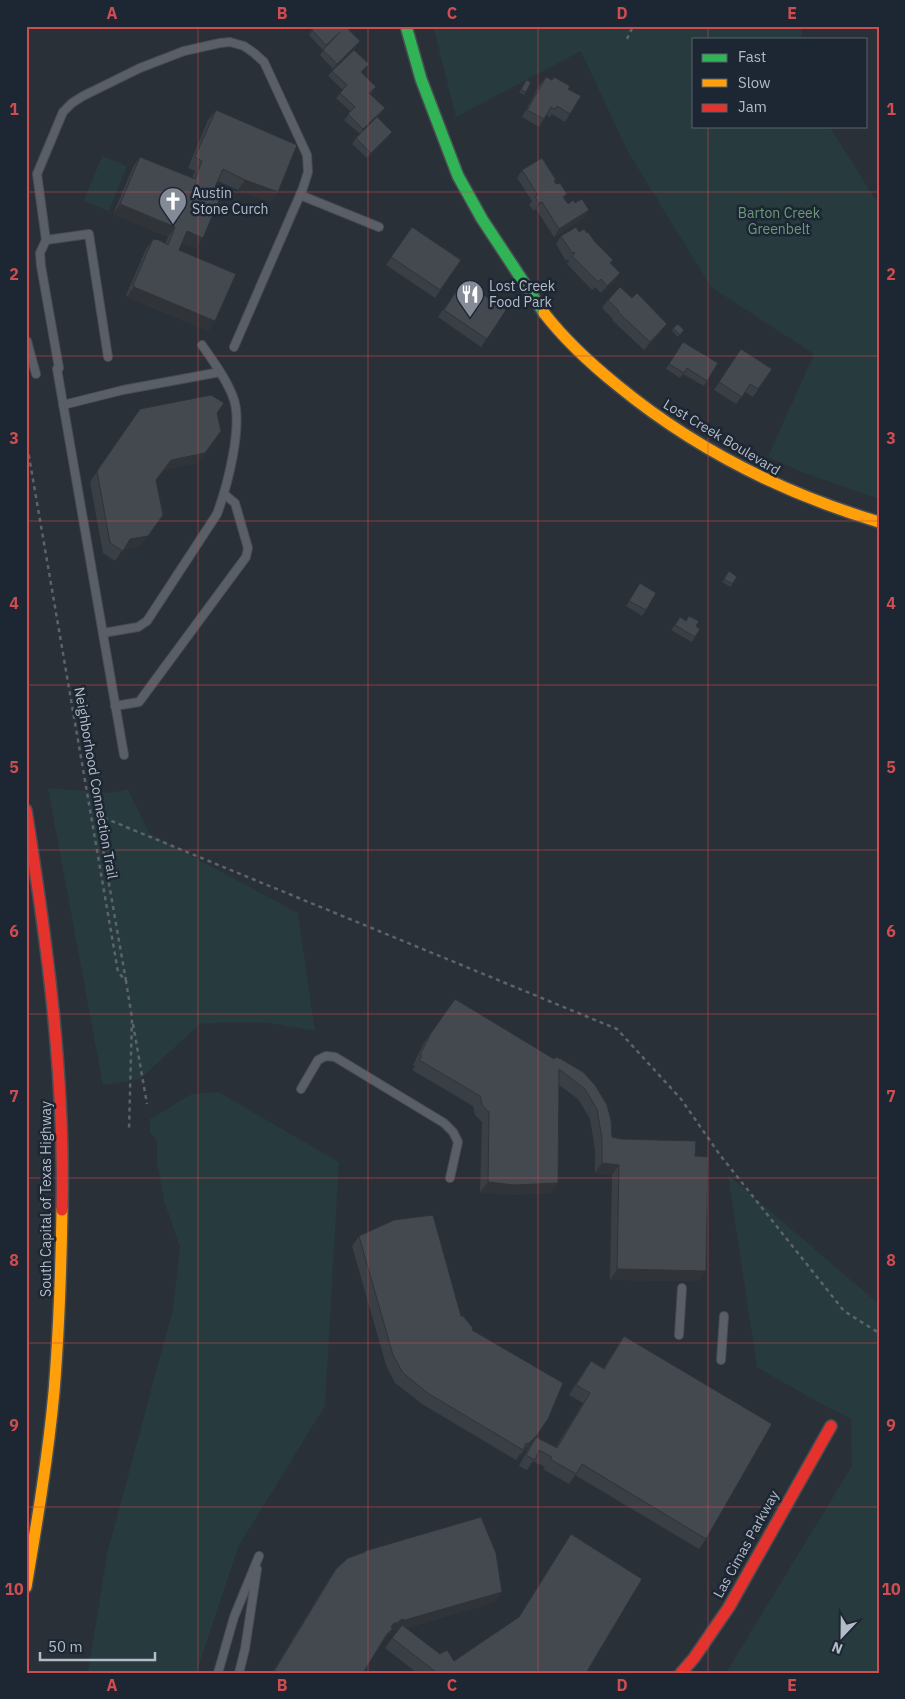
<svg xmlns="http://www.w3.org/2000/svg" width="905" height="1699" viewBox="0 0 905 1699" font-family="'IBM Plex Sans',sans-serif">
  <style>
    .green { fill: #273a3e }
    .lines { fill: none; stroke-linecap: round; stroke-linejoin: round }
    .lane-casing { stroke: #484c53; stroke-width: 10 }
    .fast-casing { stroke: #484c53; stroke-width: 14 }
    .slow-casing { stroke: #484c53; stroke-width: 14 }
    .jam-casing { stroke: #484c53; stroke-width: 14 }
    .path { stroke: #5d636a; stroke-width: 2.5; stroke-dasharray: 4 4; stroke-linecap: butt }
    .lane { stroke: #5a5e66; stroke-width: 8 }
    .fast { stroke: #30b455; stroke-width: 11 }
    .slow { stroke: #ff9f0a; stroke-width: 11 }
    .jam { stroke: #e5322d; stroke-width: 11 }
    .wall { fill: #3a3f45 }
    .shaded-wall { fill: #303338 }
    .building { fill: #444950; stroke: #303338 }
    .grid { fill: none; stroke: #ce4d50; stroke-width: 1; stroke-opacity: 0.55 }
    .labels { text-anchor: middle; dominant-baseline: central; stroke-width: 5; stroke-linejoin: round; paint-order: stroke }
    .poi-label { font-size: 14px; fill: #b4bcc9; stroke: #1d2633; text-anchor: start }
    .park-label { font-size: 14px; fill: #6b9a76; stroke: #1d2633 }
    .street-label { font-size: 14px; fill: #b4bcc9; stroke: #1d2633 }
    .neatline { fill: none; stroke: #ce4d50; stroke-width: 2 }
    .grid-label { font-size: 16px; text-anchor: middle; font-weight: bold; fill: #ce4d50 }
  </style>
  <rect width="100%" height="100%" fill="#2a3038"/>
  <g class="green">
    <polygon points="444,26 801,26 802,39 694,39 694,126 829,126 879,205 879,499 805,473 768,457 814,354 711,287 627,150 581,51 456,117 434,29"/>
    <polygon points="102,156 127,166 109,211 84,201"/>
    <polygon points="48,788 111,793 128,789 149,833 298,913 315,1031 270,1023 232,1022 200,1024 140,1079 103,1085"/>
    <polygon points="218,1092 339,1162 325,1406 238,1547 196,1673 88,1673 107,1554 173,1309 180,1247 164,1201 157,1162 157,1141 150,1133 150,1119 192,1094"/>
    <polygon points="728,1175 879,1304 879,1673 726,1673 852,1466 851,1419 816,1401 757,1367"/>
  </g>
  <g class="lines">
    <g class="lane-casing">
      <g id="lane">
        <polyline points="300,195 379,227"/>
        <polyline points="46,240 89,234 108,357"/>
        <polyline points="26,343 27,341 36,374"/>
        <polyline points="59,368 41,266 40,253 46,240 37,174 63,112 72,103 83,96 140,68 184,51 220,43 230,42 244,46 254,53 264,62 307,155 308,172 303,188 234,347"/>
        <polyline points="57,369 124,755"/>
        <polyline points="63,405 123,390 220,372"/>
        <path d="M103,633l35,-6 9,-6 70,-107c10,-27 27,-90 16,-117 -7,-19 -20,-36 -31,-52"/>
        <polyline points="115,706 139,702 246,557 248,548 235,503 224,494"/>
        <polyline points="301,1089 318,1060 326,1056 335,1057 444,1123 453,1132 458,1142 450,1178"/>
        <polyline points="679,1335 682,1288"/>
        <polyline points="721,1360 724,1316"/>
        <polyline points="218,1673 234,1617 259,1556"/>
        <polyline points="239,1673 245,1649 257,1569"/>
      </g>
    </g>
    <g class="fast-casing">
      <polyline id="fast" points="406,26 421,79 458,176 482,219 544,313"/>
    </g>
    <g class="slow-casing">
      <g id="slow">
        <path d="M544,313c21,27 47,51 73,72 79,65 165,108 262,137"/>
        <path d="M26,1587c11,-65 22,-130 28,-195 5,-61 7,-122 8,-182"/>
      </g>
    </g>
    <g class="jam-casing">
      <g id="jam">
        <path d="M26,810c21,132 39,266 36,400"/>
        <polyline points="681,1673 694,1658 729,1607 831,1426"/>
      </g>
    </g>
    <g class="path">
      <polyline points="627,39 633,26"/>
      <polyline points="26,439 118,972 126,981 132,1018 129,1130"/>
      <polyline points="126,981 97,815 617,1029 681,1099 720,1155 844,1311 879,1333"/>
      <polyline points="133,1024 147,1104"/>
    </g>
    <use href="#lane" class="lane"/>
    <use href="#fast" class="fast"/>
    <use href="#slow" class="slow"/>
    <use href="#jam" class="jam"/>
  </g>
  <g class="wall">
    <polygon points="345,27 360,41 356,47 333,69 320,55 327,45 323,50 309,35 312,30"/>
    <polygon points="369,64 362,72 373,92 370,94 385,108 381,113 360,134 344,120 351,112 336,98 343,90 328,76 332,71"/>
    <polygon points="546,77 552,80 554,77 568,89 570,114 565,122 552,114 550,117 546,115 539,127 522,117 540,84"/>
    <polygon points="525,82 526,92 524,95 519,92"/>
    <polygon points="216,110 271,202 238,190 218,181 215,187 203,238 196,248 182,243 179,250 215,321 208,331 127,297 126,295 146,249 153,239 165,244 168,237 113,214 133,167 140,157 192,178 195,171 188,168 208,120"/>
    <polygon points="389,137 367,158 352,144 356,138"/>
    <polygon points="522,170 555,181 568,204 575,203 589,210 584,218 554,237 536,209 534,211 529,205 532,201 517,178"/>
    <polygon points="412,227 461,260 435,298 386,265"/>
    <polygon points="579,232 587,233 595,242 611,263 620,273 615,281 601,293 595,287 592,290 567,264 569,261 568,259 566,261 556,244 561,236"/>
    <polygon points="463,281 506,310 481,347 438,317"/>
    <polygon points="608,300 662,331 644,350 612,320 613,319 602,308"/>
    <polygon points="673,328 684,330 678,337 672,331"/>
    <polygon points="683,342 707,381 704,386 683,374 680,378 666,369"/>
    <polygon points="741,349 772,369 753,397 745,392 736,404 714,390"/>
    <polygon points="140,409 217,413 198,463 164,470 156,480 141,546 123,549 115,561 103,553 90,482"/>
    <polygon points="729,571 737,577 731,587 722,582"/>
    <polygon points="640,583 646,610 642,616 626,606"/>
    <polygon points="689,616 696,626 695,637 692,642 671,630 680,617 686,621"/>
    <polygon points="455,999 554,1059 583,1072 612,1137 695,1156 699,1281 610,1280 612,1175 595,1173 595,1149 590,1119 578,1099 559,1085 558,1183 551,1193 507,1195 480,1192 482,1122 475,1115 473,1106 412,1070 415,1066 413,1065 424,1043"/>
    <polygon points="359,1236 461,1316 472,1330 537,1435 529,1446 521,1454 520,1454 516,1460 422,1404 395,1383 386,1365 352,1246"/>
    <polygon points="624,1336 706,1539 699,1549 575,1475 569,1484 543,1469 545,1467 533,1461 527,1470 519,1466 529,1447 536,1437 556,1447 583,1403 569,1395 584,1371 591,1361 604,1368"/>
    <polygon points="571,1534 586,1673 417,1673 385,1648 398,1630 394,1629 390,1634 389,1634 382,1641 363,1673 272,1673 329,1579 336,1569 364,1553 365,1551 502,1592 495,1602 406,1628 440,1654 454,1661 518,1618"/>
  </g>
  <g class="shaded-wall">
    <polygon points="360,41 356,47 333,69 337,64"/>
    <polygon points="385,108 381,113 360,134 363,129"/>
    <polygon points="392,132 389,137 367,158 371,153"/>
    <polygon points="245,180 278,192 271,202 238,190"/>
    <polygon points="542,202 536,209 534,211 539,203"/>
    <polygon points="120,204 175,227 168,237 113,214"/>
    <polygon points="589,210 584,218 554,237 559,229"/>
    <polygon points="187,231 203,238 196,248 180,242"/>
    <polygon points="620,273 615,281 601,293 607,286"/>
    <polygon points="134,287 215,321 208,331 127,297"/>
    <polygon points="667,324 662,331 644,350 650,342"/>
    <polygon points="221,431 198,463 164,470 171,460"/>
    <polygon points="148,536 141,546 123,550 130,539"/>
    <polygon points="602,1163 619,1165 612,1175 595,1173"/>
    <polygon points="488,1182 558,1183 551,1193 507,1195 480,1192"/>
    <polygon points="617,1269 706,1271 699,1281 610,1280"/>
    <polygon points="537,1435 529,1446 521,1454 528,1444"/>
    <polygon points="502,1592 495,1602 398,1630 394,1629 390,1634 389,1634 380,1644 394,1623 402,1619"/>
  </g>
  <g class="building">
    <polygon points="315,26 345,26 360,41 337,64 323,50 340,32 326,45 312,30"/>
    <polygon points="354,50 369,64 361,72 376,87 369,93 385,108 363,129 348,114 355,107 340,93 347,85 332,71"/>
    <polygon points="546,77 552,80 554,77 570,86 568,89 581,96 570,114 557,106 555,109 551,107 544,119 527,110"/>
    <polygon points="526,80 531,82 526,92 521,90"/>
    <polygon points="216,110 297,145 278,192 245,180 223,169 215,187 223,191 203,238 187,231 179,250 236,274 215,321 134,287 133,285 153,239 159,240 168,245 175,227 120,204 140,157 195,179 202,161 195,157"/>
    <polygon points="377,117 392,132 371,153 356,138"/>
    <polygon points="542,158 556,180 554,181 556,184 560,183 567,194 563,197 568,204 573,200 575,203 582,199 589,210 559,229 542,202 539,203 535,197 538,195 522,170"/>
    <polygon points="412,227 461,260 440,290 391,257"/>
    <polygon points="576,227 579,232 584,229 587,233 588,232 595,242 613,260 610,263 620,273 607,286 601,279 598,282 572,256 575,253 574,252 572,253 561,236"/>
    <polygon points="463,281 506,310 487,339 444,310"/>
    <polygon points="620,287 632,298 637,293 667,324 650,342 618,312 619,311 608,300"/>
    <polygon points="678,324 684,330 680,335 673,328"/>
    <polygon points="683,342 718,363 707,381 687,368 684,373 669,364"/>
    <polygon points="741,349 772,369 758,389 750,384 742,397 719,382"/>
    <polygon points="211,395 224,403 217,413 221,431 205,453 171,460 156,480 163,515 148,536 130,539 123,551 110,543 97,471 140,409"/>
    <polygon points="729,571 737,577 732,584 724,579"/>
    <polygon points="640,583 656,593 646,610 629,601"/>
    <polygon points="689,616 699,621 696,626 700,629 695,637 675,625 680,617 686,621"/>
    <polygon points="455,999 554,1059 556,1057 561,1059 583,1072 595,1085 607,1105 611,1120 612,1137 620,1139 696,1141 695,1156 708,1157 706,1271 617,1269 619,1165 602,1163 602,1139 597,1109 585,1089 559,1069 558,1183 514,1185 488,1182 489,1112 482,1105 480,1096 419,1060 422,1056 420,1055 431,1033"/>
    <polygon points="433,1215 461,1316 463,1316 473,1328 472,1330 563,1383 548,1419 537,1435 528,1444 526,1443 523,1450 429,1394 403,1373 393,1355 359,1236 394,1220"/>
    <polygon points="624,1336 772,1424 706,1539 582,1464 576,1474 550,1459 552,1457 539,1450 535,1460 526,1455 536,1437 557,1448 590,1393 576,1385 591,1361 604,1369"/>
    <polygon points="481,1517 496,1553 502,1592 405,1620 402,1619 397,1623 394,1623 391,1627 393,1628 387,1634 363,1673 273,1673 336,1569 348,1558 365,1552 365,1551"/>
    <polygon points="571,1534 642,1579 586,1673 437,1673 392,1638 402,1625 440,1654 447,1650 454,1661 519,1617"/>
  </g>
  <path class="grid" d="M198,26v1647M368,26v1647M538,26v1647M708,26v13M708,126v1547M26,192h853M26,356h853M26,521h853M26,685h853M26,850h853M26,1014h853M26,1178h853M26,1343h853M26,1507h853"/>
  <defs>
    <g id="church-pin" transform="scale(1.4375)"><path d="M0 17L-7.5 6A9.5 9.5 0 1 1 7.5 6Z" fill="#848b96" stroke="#1d2633"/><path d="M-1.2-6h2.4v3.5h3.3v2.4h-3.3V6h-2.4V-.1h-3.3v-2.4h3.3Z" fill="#fff"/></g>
    <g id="restaurant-pin" transform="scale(1.4375)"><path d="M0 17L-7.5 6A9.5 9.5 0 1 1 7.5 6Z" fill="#848b96" stroke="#1d2633"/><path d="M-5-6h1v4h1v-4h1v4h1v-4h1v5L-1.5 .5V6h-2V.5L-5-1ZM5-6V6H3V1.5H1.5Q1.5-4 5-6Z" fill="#fff"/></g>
  </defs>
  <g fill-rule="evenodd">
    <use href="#church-pin" x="173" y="201"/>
    <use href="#restaurant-pin" x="470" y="294"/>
  </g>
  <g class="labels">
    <g class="poi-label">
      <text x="192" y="193">Austin<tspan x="192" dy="16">Stone Curch</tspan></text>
      <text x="489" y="286">Lost Creek<tspan x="489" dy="16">Food Park</tspan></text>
    </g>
    <g class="park-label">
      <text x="779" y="213">Barton Creek<tspan x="779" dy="16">Greenbelt</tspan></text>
    </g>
    <g class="street-label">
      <text transform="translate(722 437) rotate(31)">Lost Creek Boulevard</text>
      <text transform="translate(96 783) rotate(80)">Neighborhood Connection Trail</text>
      <text transform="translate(46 1199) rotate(-90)">South Capital of Texas Highway</text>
      <text transform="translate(746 1544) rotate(-61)">Las Cimas Parkway</text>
    </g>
  </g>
  <rect width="905" height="1699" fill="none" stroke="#1d2633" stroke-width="55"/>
  <rect x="692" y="38" width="175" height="90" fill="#1d2633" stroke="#59626f"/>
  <rect x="702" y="54" width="25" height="8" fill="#30b455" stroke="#59626f"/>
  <text x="738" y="62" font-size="15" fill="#b4bcc9">Fast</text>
  <rect x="702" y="79" width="25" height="8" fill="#ff9f0a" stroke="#59626f"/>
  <text x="738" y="88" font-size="15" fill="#b4bcc9">Slow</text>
  <rect x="702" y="104" width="25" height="8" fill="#e5322d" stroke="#59626f"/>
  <text x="738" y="112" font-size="15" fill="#b4bcc9">Jam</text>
  <g transform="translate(842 1636) rotate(202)" stroke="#1d2633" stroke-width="4" paint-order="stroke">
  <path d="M0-4L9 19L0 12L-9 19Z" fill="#b4bcc9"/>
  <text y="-8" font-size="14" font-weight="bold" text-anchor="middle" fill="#b4bcc9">N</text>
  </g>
  <path d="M40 1652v8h115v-8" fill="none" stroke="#b4bcc9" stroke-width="2.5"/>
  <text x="48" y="1652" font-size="15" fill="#b4bcc9" stroke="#1d2633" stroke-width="4" paint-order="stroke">50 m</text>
  <rect x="28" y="28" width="850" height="1644" class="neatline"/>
  <g class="grid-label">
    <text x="112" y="19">A</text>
    <text x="282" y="19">B</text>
    <text x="452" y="19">C</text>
    <text x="622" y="19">D</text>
    <text x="792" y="19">E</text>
    <text x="14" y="115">1</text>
    <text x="891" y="115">1</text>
    <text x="14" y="280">2</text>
    <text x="891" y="280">2</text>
    <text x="14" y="444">3</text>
    <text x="891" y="444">3</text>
    <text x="14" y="609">4</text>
    <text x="891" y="609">4</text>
    <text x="14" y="773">5</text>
    <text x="891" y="773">5</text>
    <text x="14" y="937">6</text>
    <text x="891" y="937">6</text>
    <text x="14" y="1102">7</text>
    <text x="891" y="1102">7</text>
    <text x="14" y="1266">8</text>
    <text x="891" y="1266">8</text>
    <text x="14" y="1431">9</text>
    <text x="891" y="1431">9</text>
    <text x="14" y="1595">10</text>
    <text x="891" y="1595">10</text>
    <text x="112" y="1691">A</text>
    <text x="282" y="1691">B</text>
    <text x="452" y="1691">C</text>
    <text x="622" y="1691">D</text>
    <text x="792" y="1691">E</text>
  </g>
</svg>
